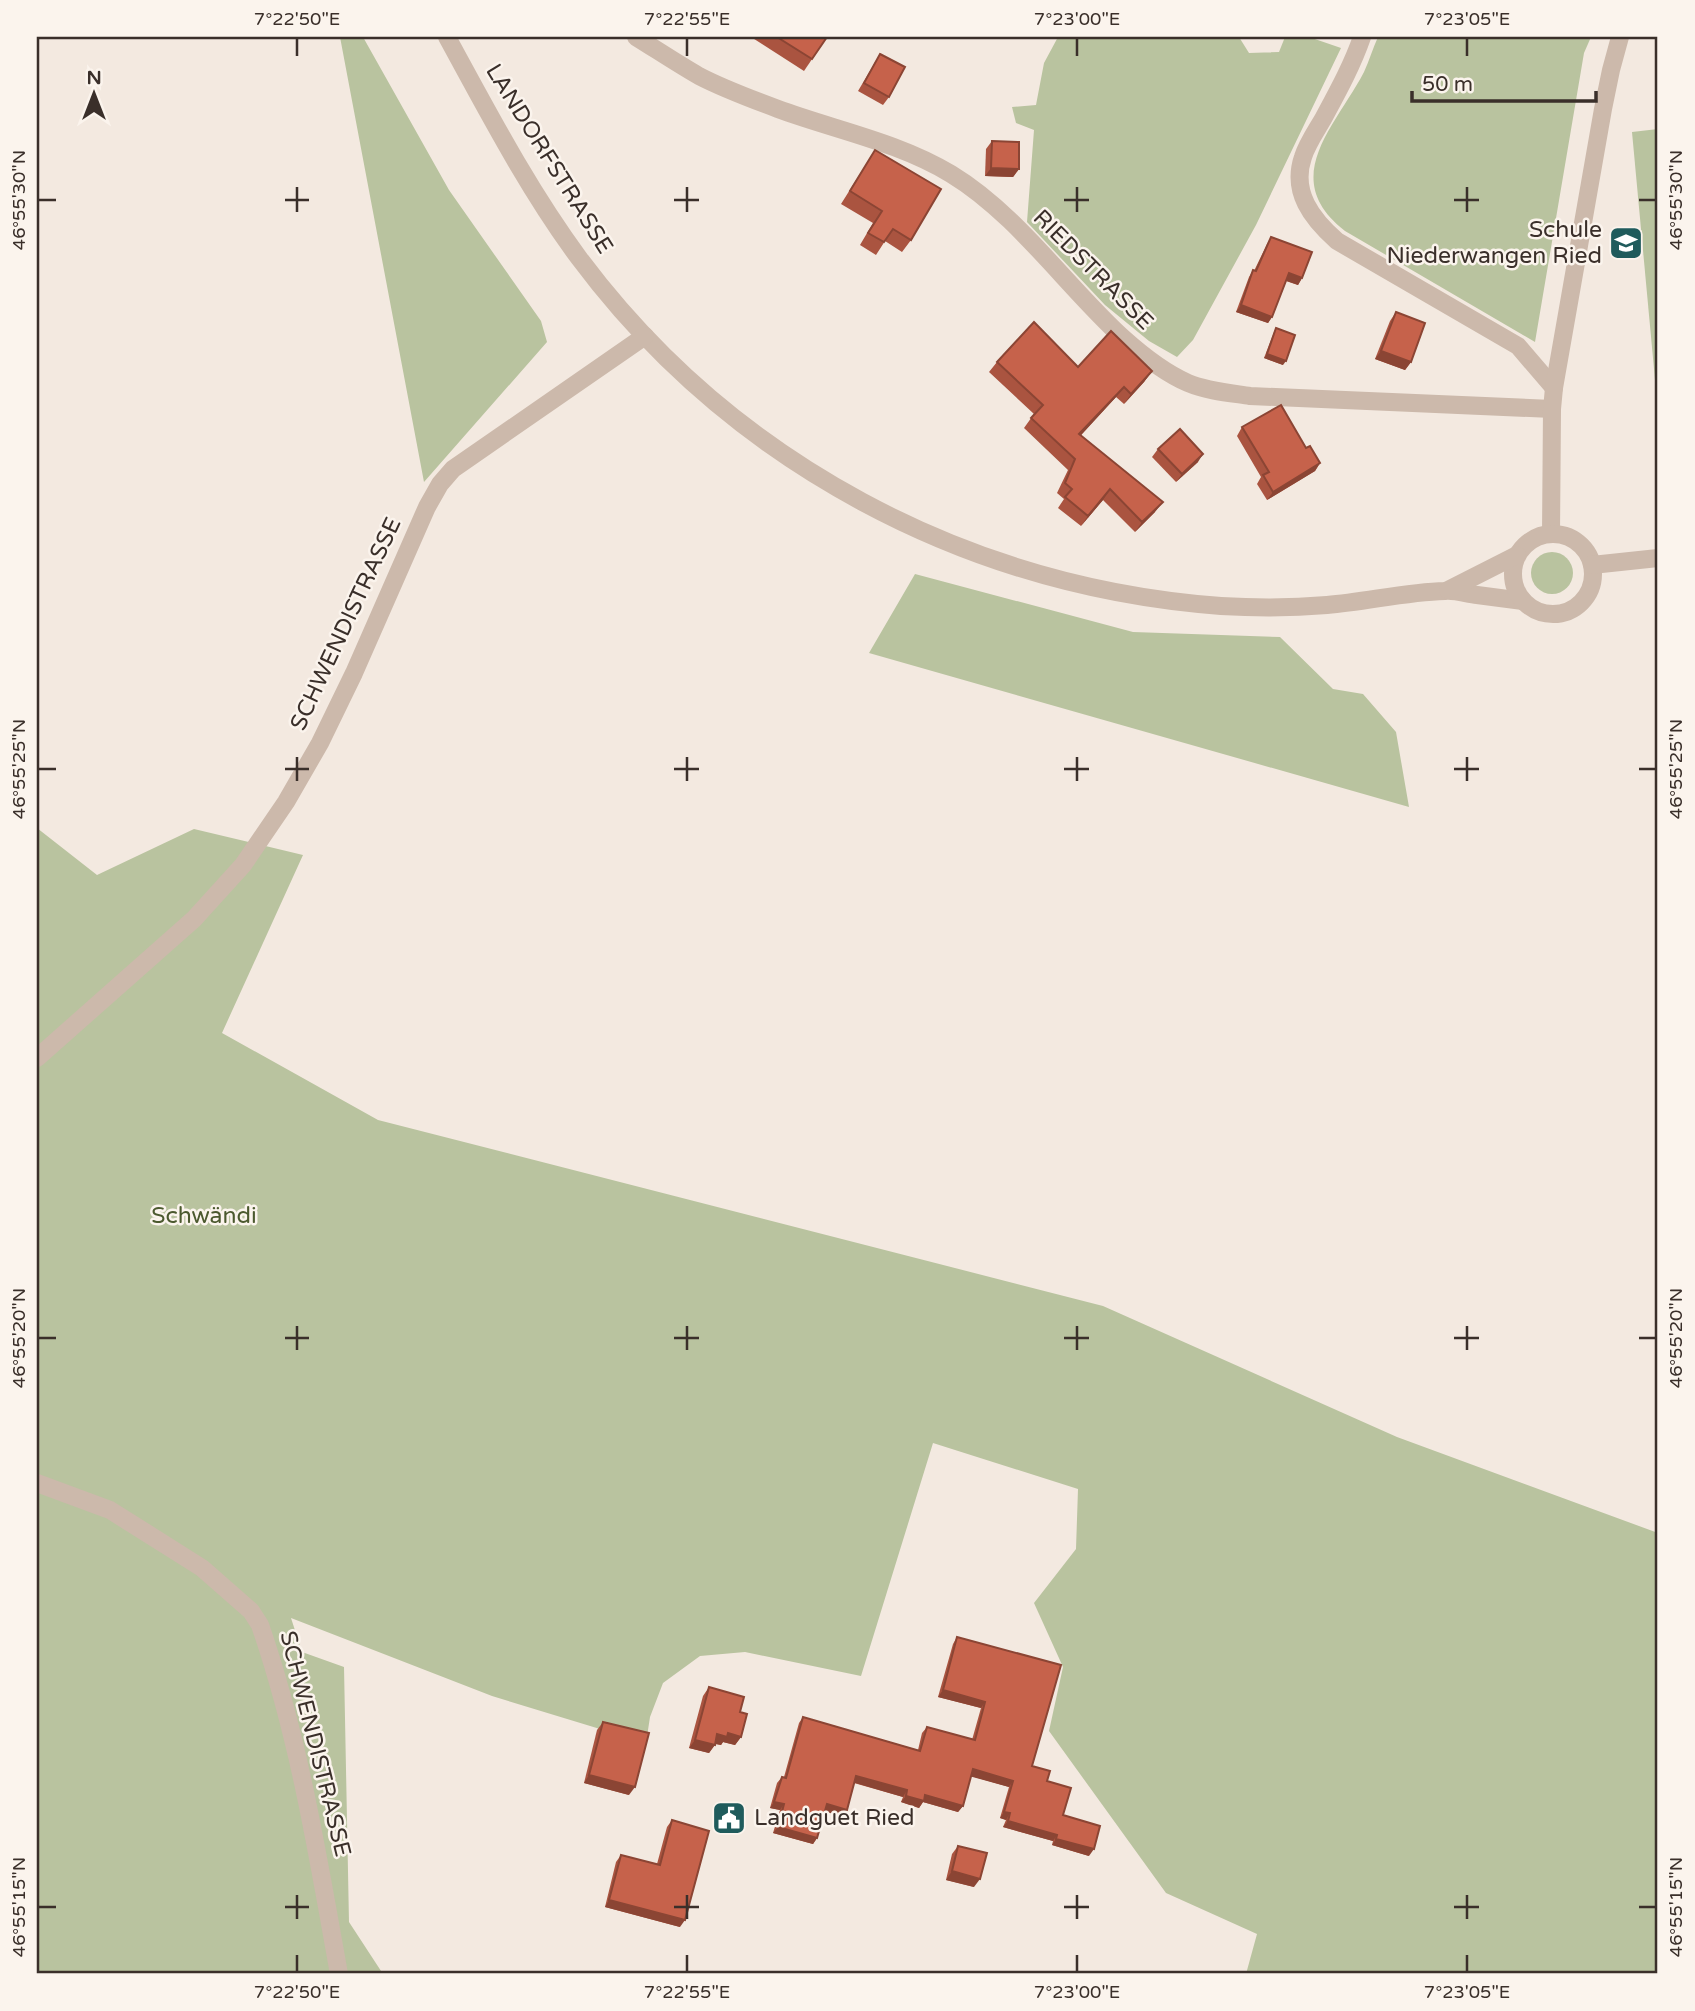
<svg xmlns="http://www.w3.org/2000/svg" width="1695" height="2011" viewBox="0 0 1695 2011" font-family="'Varela Round',sans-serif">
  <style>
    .green { fill: #b9c39f }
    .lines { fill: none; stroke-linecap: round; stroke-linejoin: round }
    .minor { stroke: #ccb9ab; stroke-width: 18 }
    .wall { fill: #aa5440 }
    .shaded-wall { fill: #8b4534 }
    .building { fill: #c6624b; stroke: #8b4534; stroke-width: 2 }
    .ticks { fill: none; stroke: #3a2f2a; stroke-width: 2.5 }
    .labels { text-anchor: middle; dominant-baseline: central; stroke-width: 5; stroke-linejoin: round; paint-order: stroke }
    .street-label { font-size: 23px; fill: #3a2f2a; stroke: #fbf4ed }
    .poi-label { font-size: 23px; fill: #3a2f2a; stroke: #fbf4ed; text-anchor: end }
    .park-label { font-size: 23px; fill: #4b592e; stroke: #fbf4ed }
    .neatline { fill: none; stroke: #3a2f2a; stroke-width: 2.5 }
    .ticks-label { font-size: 18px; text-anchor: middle; fill: #3a2f2a }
  </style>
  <rect width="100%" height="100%" fill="#f3e9e0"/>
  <g class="green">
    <polygon points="340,37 363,37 449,190 541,321 547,342 424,482"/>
    <polygon points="1058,37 1239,37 1249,53 1279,52 1285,37 1309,37 1341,48 1256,225 1193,340 1177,357 1149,341 1105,305 1027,222 1034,130 1016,123 1012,107 1036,105 1044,63"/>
    <path d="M1378,37h213l-7,16 -49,289 -190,-111c-68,-53 -9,-105 19,-159 5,-11 9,-24 14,-35z"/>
    <polygon points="1658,129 1658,412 1632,132"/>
    <circle cx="1552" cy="573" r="21"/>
    <polygon points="915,574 1133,632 1280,637 1333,689 1363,694 1396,732 1409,807 869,653"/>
    <polygon points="37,828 97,875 194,829 303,855 222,1033 378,1120 1103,1306 1397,1437 1658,1533 1658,1974 1246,1974 1257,1934 1166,1893 1049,1731 1063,1667 1034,1603 1076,1549 1078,1489 933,1443 861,1676 745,1652 700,1656 663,1683 650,1717 646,1743 492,1696 291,1618 302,1652 344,1667 349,1922 383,1974 37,1974"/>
  </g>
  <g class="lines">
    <g class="minor">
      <path d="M447,37c41,75 81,152 132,221 153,205 388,329 642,348 35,2 71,2 106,-1 39,-3 78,-13 118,-14 10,-1 22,3 32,4 16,2 31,4 46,6"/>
      <path d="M636,37c21,13 42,27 63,39 25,13 52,23 79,33 57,21 120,33 173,65 66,40 115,112 172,164 19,17 42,35 65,45 19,8 42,10 62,13l302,13"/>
      <path d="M1362,37c-10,29 -25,56 -39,82 -7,12 -16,25 -20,38 -12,35 9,62 34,84l181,105 36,42"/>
      <polyline points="1551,534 1552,409 1554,388 1603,109 1611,70 1620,37"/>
      <circle cx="1553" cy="574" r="40"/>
      <polyline points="1592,565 1658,558"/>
      <polyline points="1448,590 1517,555"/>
      <polyline points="37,1058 194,919 243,865 286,802 320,743 354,673 427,507 440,484 453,469 645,336"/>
      <path d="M37,1483l73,27 92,58 49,43 9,14c39,113 58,232 79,349"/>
    </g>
  </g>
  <g class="wall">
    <polygon points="751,37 827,37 804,71"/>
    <polygon points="880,54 889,97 883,105 858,91"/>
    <polygon points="992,141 1019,169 1013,177 985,176 986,149"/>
    <polygon points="875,150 911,240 902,252 885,241 876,255 860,245 873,223 841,204"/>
    <polygon points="1271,237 1302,278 1298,285 1286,281 1272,317 1268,323 1236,312 1249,277 1253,270 1254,271 1267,244"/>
    <polygon points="1396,312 1411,362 1405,370 1375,359 1390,321"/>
    <polygon points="1276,328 1283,365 1264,358 1274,332"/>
    <polygon points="997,362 1152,371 1144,382 1124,404 1116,397 1081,435 1155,512 1135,532 1103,500 1081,526 1058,508 1064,499 1057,493 1068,470 1024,428 1034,414 989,372"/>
    <polygon points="1242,427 1306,448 1320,463 1315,471 1267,500 1257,484 1261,477 1237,436"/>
    <polygon points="1158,449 1198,462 1176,482 1152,457"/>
    <polygon points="957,1637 1032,1766 1047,1781 1063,1815 1089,1856 1052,1845 1053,1841 1003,1827 1006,1820 1000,1818 1009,1787 971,1776 963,1806 958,1812 923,1802 919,1808 901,1802 903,1797 854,1783 842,1816 825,1811 817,1838 813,1844 773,1833 780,1810 770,1808 777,1783 782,1777 784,1777 799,1723 803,1717 918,1750 922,1733 927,1727 972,1740 981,1708 938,1697 953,1644"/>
    <polygon points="709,1687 740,1712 741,1737 735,1745 723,1742 721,1745 715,1744 709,1753 689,1748 703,1696"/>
    <polygon points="603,1722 629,1795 584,1783 597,1730"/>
    <polygon points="672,1820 680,1927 605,1907 616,1862 621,1855 657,1864 667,1827"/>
    <polygon points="958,1846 974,1887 946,1880 952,1854"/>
  </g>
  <g class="shaded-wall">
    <polygon points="991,168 1019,169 1013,177 985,176"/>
    <polygon points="1289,273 1302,278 1298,285 1284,280"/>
    <polygon points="1241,305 1272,317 1268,323 1236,312"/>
    <polygon points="1381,351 1411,362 1405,370 1375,359"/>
    <polygon points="1267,354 1286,361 1283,365 1264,358"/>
    <polygon points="1152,371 1144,382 1124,404 1131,394"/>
    <polygon points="1124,387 1116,397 1072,445 1079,434"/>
    <polygon points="1203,454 1198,462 1176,482 1182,474"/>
    <polygon points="1320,463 1315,471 1267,500 1273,492"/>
    <polygon points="1110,489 1103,500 1081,526 1088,516"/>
    <polygon points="1163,502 1155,512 1135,532 1142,522"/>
    <polygon points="943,1690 985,1702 981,1708 938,1697"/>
    <polygon points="728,1733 741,1737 735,1745 723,1742 721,1745 712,1743 717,1734"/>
    <polygon points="695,1740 715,1745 709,1753 689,1748"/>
    <polygon points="973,1769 1013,1781 1009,1787 969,1776"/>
    <polygon points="589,1775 635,1787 629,1795 584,1783"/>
    <polygon points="856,1776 907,1790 903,1797 852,1782"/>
    <polygon points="925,1795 963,1806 958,1812 923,1802 919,1808 901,1802 906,1796"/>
    <polygon points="774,1802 784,1804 780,1810 770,1808"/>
    <polygon points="827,1804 847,1810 842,1816 822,1811"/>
    <polygon points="1004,1812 1010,1813 1006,1820 1000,1818"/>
    <polygon points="1008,1821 1057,1835 1053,1841 1003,1827"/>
    <polygon points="778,1827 817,1838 813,1844 773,1833"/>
    <polygon points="1056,1839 1094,1849 1089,1856 1052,1845"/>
    <polygon points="952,1871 980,1879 974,1887 946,1880"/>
    <polygon points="609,1900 685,1920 680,1927 605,1907"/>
  </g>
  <g class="building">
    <polygon points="777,37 827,37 812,59"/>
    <polygon points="880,54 905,67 889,97 864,83"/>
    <polygon points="992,141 1019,142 1019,169 991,168"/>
    <polygon points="875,150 941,189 911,240 893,229 884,242 868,233 882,211 850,191"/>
    <polygon points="1271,237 1312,252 1302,278 1289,273 1272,317 1241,305 1253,270 1256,271"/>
    <polygon points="1396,312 1425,323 1411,362 1381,351"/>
    <polygon points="1034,322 1078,367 1111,331 1152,371 1131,394 1124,387 1079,434 1163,502 1142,522 1110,489 1088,516 1065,497 1072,489 1065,483 1075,459 1031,418 1043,405 997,362"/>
    <polygon points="1276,328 1295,335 1286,361 1267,354"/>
    <polygon points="1281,405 1306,448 1310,446 1320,463 1273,492 1263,475 1269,472 1242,427"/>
    <polygon points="1180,429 1203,454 1182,474 1158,449"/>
    <polygon points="957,1637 1061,1665 1032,1766 1050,1771 1047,1781 1071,1788 1063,1815 1100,1826 1094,1849 1056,1839 1057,1835 1008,1821 1010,1813 1004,1812 1013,1781 973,1769 963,1806 925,1795 924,1801 906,1796 907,1790 856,1776 847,1810 827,1804 817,1838 778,1827 784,1804 774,1802 782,1777 786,1778 803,1717 920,1751 927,1727 975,1740 985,1702 943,1690"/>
    <polygon points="709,1687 744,1697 740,1712 747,1714 741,1737 728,1733 727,1737 717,1734 715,1745 695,1740"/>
    <polygon points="603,1722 649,1733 635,1787 589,1775"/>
    <polygon points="672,1820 709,1831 685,1920 609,1900 621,1855 660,1865"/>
    <polygon points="958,1846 987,1853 980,1879 952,1871"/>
  </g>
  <path class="ticks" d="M297,38v18M687,38v18M1077,38v18M1467,38v18M297,187v25M687,187v25M1077,187v25M1467,187v25M38,200h18M285,200h24M674,200h25M1064,200h25M1454,200h25M1639,200h17M297,757v24M687,757v24M1077,757v24M1467,757v24M38,769h18M285,769h24M674,769h25M1064,769h25M1454,769h25M1639,769h17M297,1326v24M687,1326v24M1077,1326v24M1467,1326v24M38,1338h18M285,1338h24M674,1338h25M1064,1338h25M1454,1338h25M1639,1338h17M297,1895v24M687,1895v24M1077,1895v24M1467,1895v24M38,1907h18M285,1907h24M674,1907h25M1064,1907h25M1454,1907h25M1639,1907h17M297,1955v17M687,1955v17M1077,1955v17M1467,1955v17"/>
  <defs>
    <g id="school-square" transform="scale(1.75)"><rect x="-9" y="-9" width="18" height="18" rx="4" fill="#1f5b5c" stroke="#fbf4ed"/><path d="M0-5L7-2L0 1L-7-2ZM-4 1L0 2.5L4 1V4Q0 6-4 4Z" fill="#fff"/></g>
    <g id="civic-square" transform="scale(1.75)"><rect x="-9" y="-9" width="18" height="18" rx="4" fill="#1f5b5c" stroke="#fbf4ed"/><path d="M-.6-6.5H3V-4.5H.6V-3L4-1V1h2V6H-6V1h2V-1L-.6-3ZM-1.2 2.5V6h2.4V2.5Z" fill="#fff"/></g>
  </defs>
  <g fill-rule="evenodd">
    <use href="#school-square" x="1626" y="243"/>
    <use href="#civic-square" x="729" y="1818"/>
  </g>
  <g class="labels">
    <g class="street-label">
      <text transform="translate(549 159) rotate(58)">LANDORFSTRASSE</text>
      <text transform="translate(1093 270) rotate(45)">RIEDSTRASSE</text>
      <text transform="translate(346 624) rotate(-65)">SCHWENDISTRASSE</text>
      <text transform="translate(315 1744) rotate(76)">SCHWENDISTRASSE</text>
    </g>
    <g class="poi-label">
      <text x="1602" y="230">Schule<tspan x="1602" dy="26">Niederwangen Ried</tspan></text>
      <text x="754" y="1818" text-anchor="start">Landguet Ried</text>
    </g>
    <g class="park-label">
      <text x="204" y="1216">Schwändi</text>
    </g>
  </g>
  <rect width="1695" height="2011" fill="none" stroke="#fbf4ed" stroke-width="77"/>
  <g transform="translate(94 94)" stroke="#fbf4ed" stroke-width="5" paint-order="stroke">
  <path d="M0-5L12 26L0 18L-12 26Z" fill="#3a2f2a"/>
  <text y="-10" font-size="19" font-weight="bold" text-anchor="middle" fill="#3a2f2a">N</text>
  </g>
  <path d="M1412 91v10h184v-10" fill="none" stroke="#3a2f2a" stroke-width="3.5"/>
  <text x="1422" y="91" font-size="21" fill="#3a2f2a" stroke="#fbf4ed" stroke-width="5" paint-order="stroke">50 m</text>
  <rect x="38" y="38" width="1618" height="1934" class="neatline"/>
  <g class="ticks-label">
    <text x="297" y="25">7°22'50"E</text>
    <text x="687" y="25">7°22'55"E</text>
    <text x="1077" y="25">7°23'00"E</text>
    <text x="1467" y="25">7°23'05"E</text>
    <text transform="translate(19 200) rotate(-90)" y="6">46°55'30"N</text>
    <text transform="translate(1676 200) rotate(-90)" y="6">46°55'30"N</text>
    <text transform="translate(19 769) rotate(-90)" y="6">46°55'25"N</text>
    <text transform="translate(1676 769) rotate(-90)" y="6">46°55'25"N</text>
    <text transform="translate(19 1338) rotate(-90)" y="6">46°55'20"N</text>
    <text transform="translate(1676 1338) rotate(-90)" y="6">46°55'20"N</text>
    <text transform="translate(19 1907) rotate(-90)" y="6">46°55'15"N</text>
    <text transform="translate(1676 1907) rotate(-90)" y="6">46°55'15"N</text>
    <text x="297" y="1998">7°22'50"E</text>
    <text x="687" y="1998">7°22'55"E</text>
    <text x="1077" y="1998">7°23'00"E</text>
    <text x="1467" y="1998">7°23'05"E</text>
  </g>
</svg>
